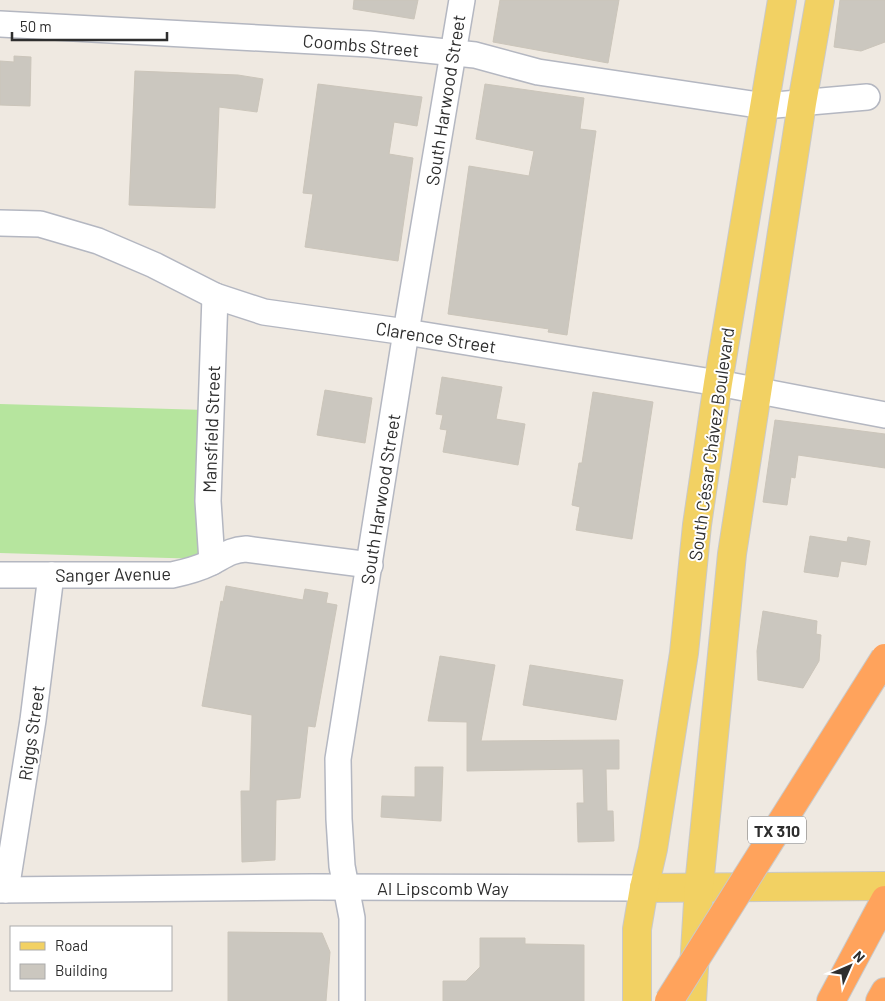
<svg xmlns="http://www.w3.org/2000/svg" width="885" height="1001" viewBox="0 0 885 1001" font-family="Barlow,sans-serif">
  <style>
    .grass { fill: #b6e59e }
    .building { fill: #cbc7bf; stroke: #cbc5ba }
    .lines { fill: none; stroke-linecap: round; stroke-linejoin: round }
    .minor-casing { stroke: #b4b7c1; stroke-width: 28 }
    .major-casing { stroke: #c9c9c9; stroke-width: 30 }
    .highway-casing { stroke: #c9c9c9; stroke-width: 30 }
    .minor { stroke: #fff; stroke-width: 25 }
    .major { stroke: #f2d163; stroke-width: 28 }
    .highway { stroke: #ffa35c; stroke-width: 28 }
    .highway-bridge-casing { stroke: #c9c9c9; stroke-width: 30; stroke-linecap: butt }
    .highway-bridge { stroke: #ffa35c; stroke-width: 28 }
    .labels { text-anchor: middle; dominant-baseline: central; stroke-width: 4; stroke-linejoin: round; paint-order: stroke }
    .shield { fill: #fff; stroke: #6d6d6d; stroke-width: 1 }
    .shield-label { font-size: 16px; font-weight: bold; fill: #2e2e2e }
    .street-label { font-size: 18px; fill: #2e2e2e; stroke: #fff }
  </style>
  <rect width="100%" height="100%" fill="#efe9e1"/>
  <polygon class="grass" points="0,404 206,410 203,559 0,553"/>
  <g class="building">
    <polygon points="354,0 418,0 414,19 353,9"/>
    <polygon points="500,0 619,0 608,63 493,42"/>
    <polygon points="840,0 885,0 885,42 861,51 834,47"/>
    <polygon points="14,56 31,57 30,106 0,105 0,61 14,62"/>
    <polygon points="135,71 238,75 263,79 257,112 219,107 215,208 129,205"/>
    <polygon points="318,84 422,97 417,126 394,122 389,154 413,158 398,261 305,247 313,194 303,193"/>
    <polygon points="485,84 584,98 580,129 596,131 567,335 548,332 549,329 448,314 469,166 529,176 534,151 476,139"/>
    <polygon points="442,377 502,387 496,419 525,424 518,465 443,452 447,430 440,429 443,415 436,414"/>
    <polygon points="325,390 372,398 365,443 317,435"/>
    <polygon points="593,392 653,402 632,539 576,530 580,507 572,505 579,463 582,463"/>
    <polygon points="775,420 885,434 885,468 798,455 795,478 791,477 787,505 763,502"/>
    <polygon points="810,536 847,542 848,537 870,541 866,565 841,561 838,577 804,572"/>
    <polygon points="226,586 303,600 305,589 328,593 326,603 337,605 315,727 308,726 300,798 276,800 275,860 242,862 241,791 250,791 252,715 202,706 221,601 223,602"/>
    <polygon points="763,611 817,621 816,634 821,635 819,661 803,688 758,680 757,651"/>
    <polygon points="440,656 495,665 481,741 619,740 619,769 606,769 607,811 613,811 614,841 578,842 577,803 584,803 583,769 467,771 467,722 428,721"/>
    <polygon points="530,665 623,680 616,720 523,705"/>
    <polygon points="415,767 443,767 441,821 381,817 382,796 415,797"/>
    <polygon points="228,932 322,933 330,952 326,1001 228,1001"/>
    <polygon points="480,938 525,938 525,944 584,945 584,1001 443,1001 443,981 466,981 480,967"/>
  </g>
  <g class="lines">
    <g class="minor-casing">
      <g id="minor">
        <polyline points="0,24 369,44 475,55 538,72 764,106 867,97"/>
        <polyline points="0,223 40,224 98,241 154,265 215,296 264,312 406,332 718,383 885,415"/>
        <polyline points="212,562 208,501 215,296"/>
        <path d="M0,575h172c14,-3 26,-6 38,-12 14,-7 20,-13 36,-14l124,16"/>
        <polyline points="0,890 312,887 644,888"/>
        <polyline points="6,890 33,720 51,575"/>
        <polyline points="352,1001 352,918 342,866 339,819 338,759 406,332 462,0"/>
      </g>
    </g>
    <g class="major-casing">
      <g id="major">
        <polyline points="644,888 885,886"/>
        <polyline points="637,1001 637,929 644,888 653,849 684,653 697,525 718,383 782,0"/>
        <polyline points="692,1001 699,886 732,554 802,103 820,0"/>
      </g>
    </g>
    <g class="highway-casing">
      <g id="highway">
        <polyline points="831,1001 885,900"/>
        <polyline points="880,1001 885,992"/>
      </g>
    </g>
    <use href="#minor" class="minor"/>
    <use href="#major" class="major"/>
    <use href="#highway" class="highway"/>
    <g class="highway-bridge-casing">
      <polyline id="highway-bridge" points="669,1001 885,658"/>
    </g>
    <use href="#highway-bridge" class="highway-bridge"/>
  </g>
  <g class="labels">
    <rect class="shield" x="748" y="816.5" width="58" height="27" rx="4"/>
    <g class="shield-label">
      <text x="777" y="830">TX 310</text>
    </g>
    <g class="street-label">
      <text transform="translate(361 45) rotate(5)">Coombs Street</text>
      <text transform="translate(445 100) rotate(-81)">South Harwood Street</text>
      <text transform="translate(436 337) rotate(9)">Clarence Street</text>
      <text transform="translate(211 429) rotate(-88)">Mansfield Street</text>
      <text transform="translate(711 444) rotate(-82)">South César Chávez Boulevard</text>
      <text transform="translate(380 499) rotate(-81)">South Harwood Street</text>
      <text transform="translate(113 574) rotate(-1)">Sanger Avenue</text>
      <text transform="translate(31 733) rotate(-82)">Riggs Street</text>
      <text x="443" y="888">Al Lipscomb Way</text>
    </g>
  </g>
  <rect x="10" y="926" width="162" height="65" fill="#ffffff" stroke="#ababab"/>
  <rect x="20" y="942" width="25" height="8" fill="#f2d163" stroke="#ababab"/>
  <text x="55" y="951" font-size="15" fill="#2e2e2e">Road</text>
  <rect x="20" y="964" width="25" height="15" fill="#cbc7bf" stroke="#ababab"/>
  <text x="55" y="976" font-size="15" fill="#2e2e2e">Building</text>
  <g transform="translate(850 966) rotate(45)" stroke="#ffffff" stroke-width="4" paint-order="stroke">
  <path d="M0-4L9 19L0 12L-9 19Z" fill="#2e2e2e"/>
  <text y="-8" font-size="14" font-weight="bold" text-anchor="middle" fill="#2e2e2e">N</text>
  </g>
  <path d="M12 32v8h155v-8" fill="none" stroke="#2e2e2e" stroke-width="2.5"/>
  <text x="20" y="32" font-size="15" fill="#2e2e2e" stroke="#ffffff" stroke-width="4" paint-order="stroke">50 m</text>
</svg>
